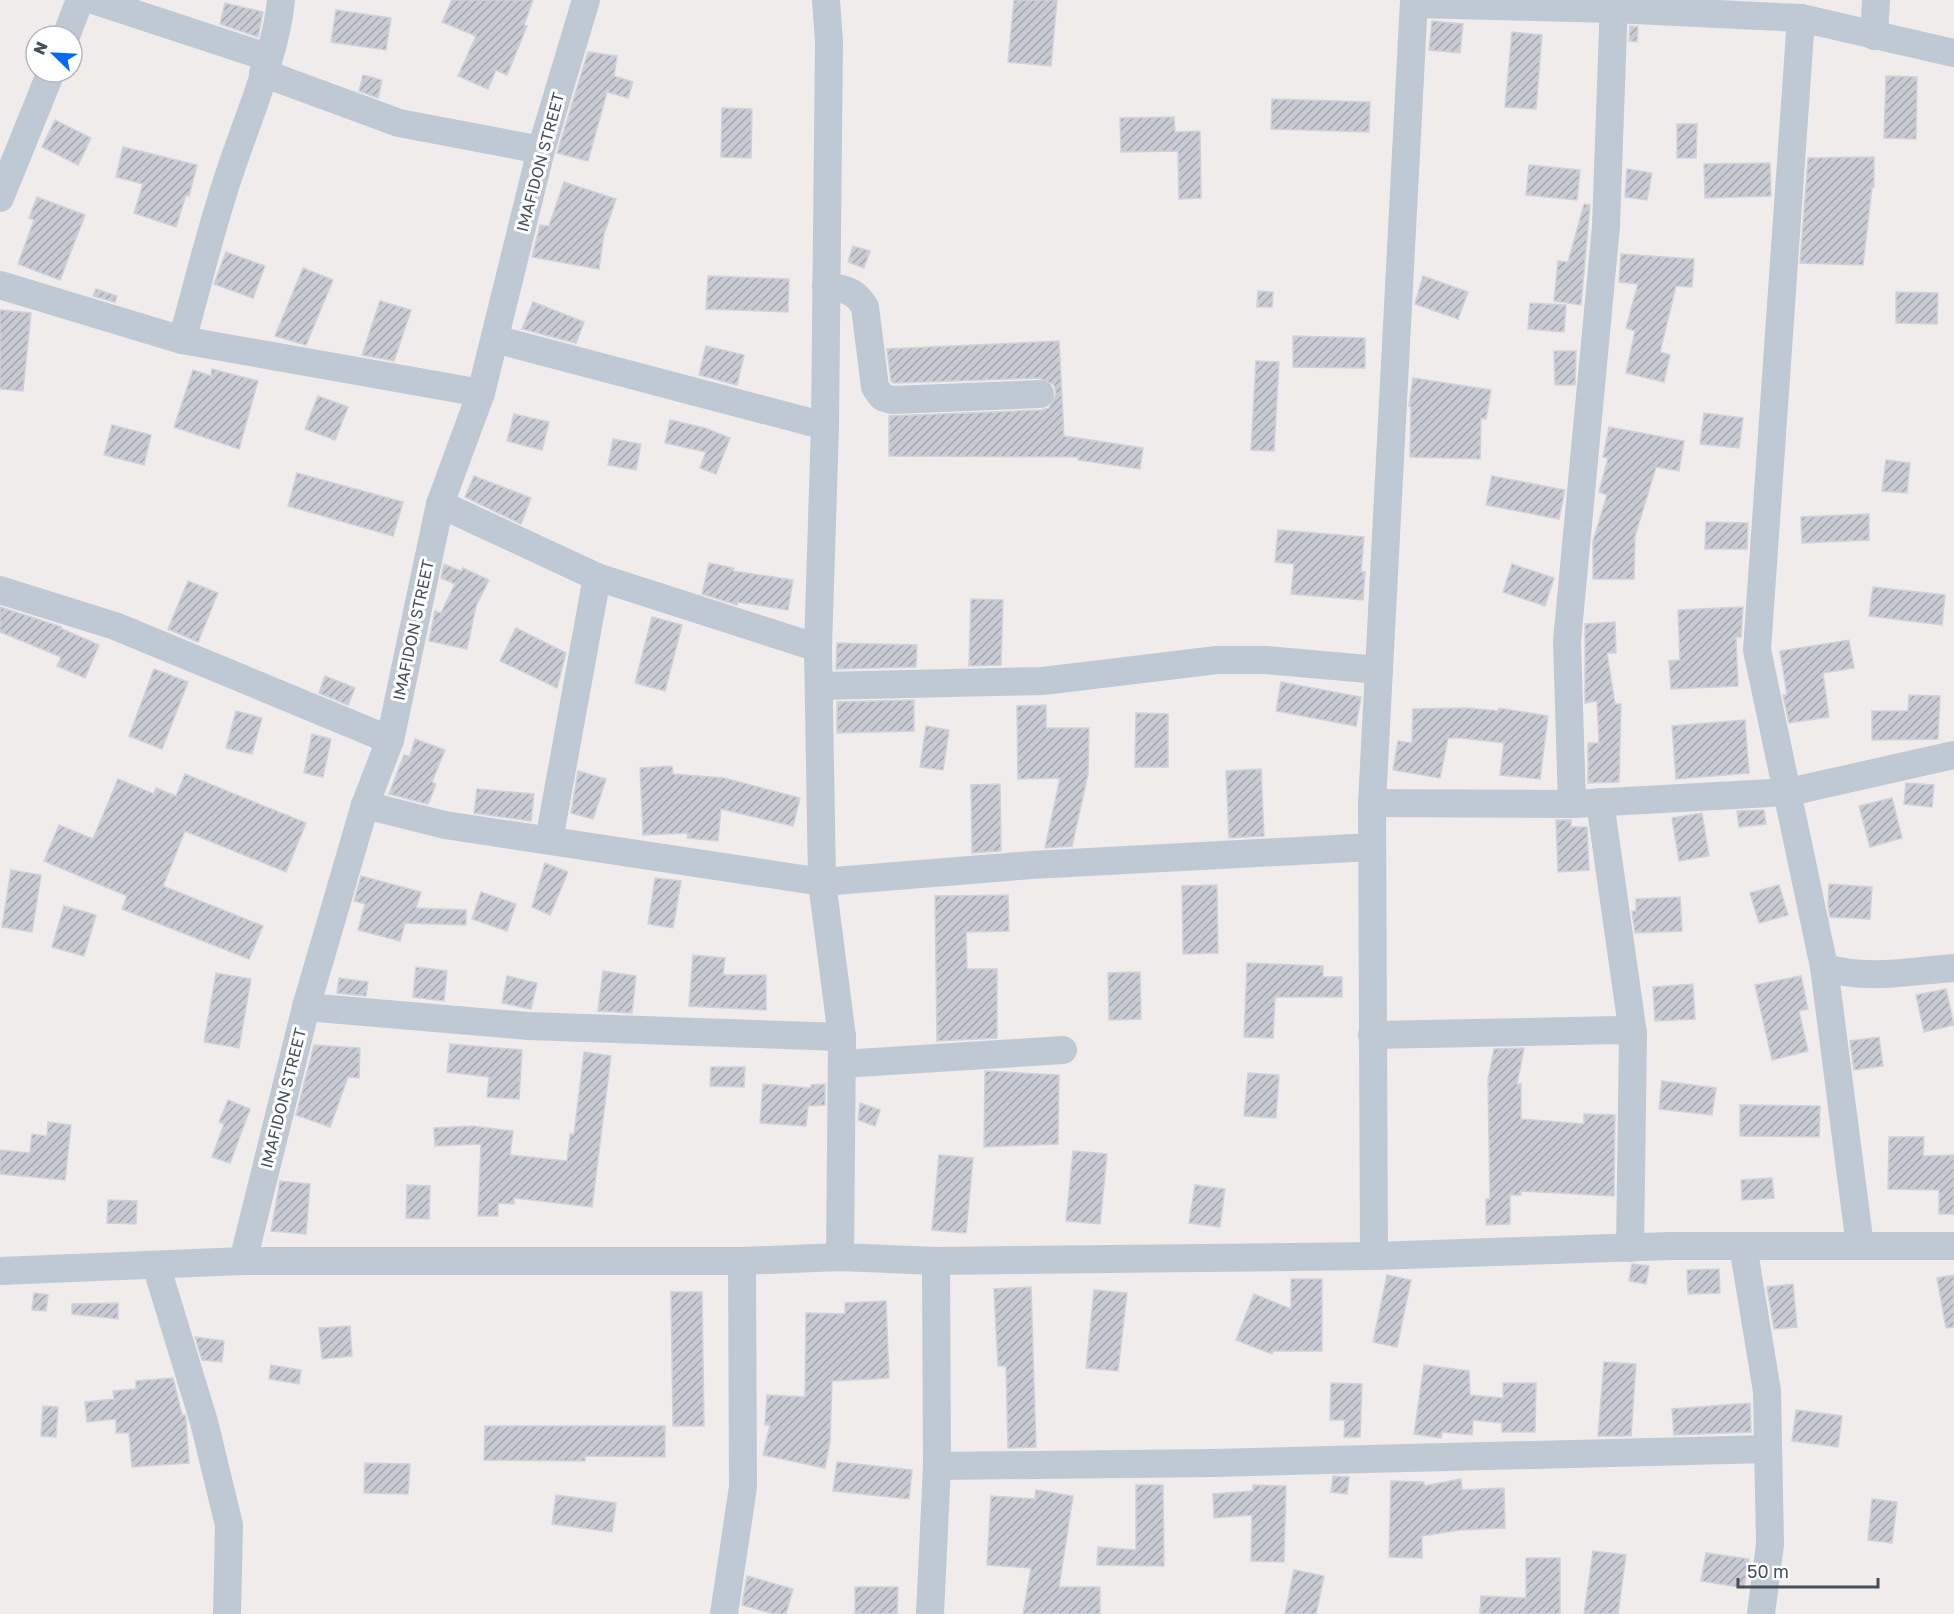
<svg xmlns="http://www.w3.org/2000/svg" width="1954" height="1614" viewBox="0 0 1954 1614" font-family="'Golos Text',sans-serif">
  <style>
    .building { fill: url(#building-hatch); stroke: #d0d2d9; stroke-width: 1.5 }
    .lines { fill: none; stroke-linecap: round; stroke-linejoin: round }
    .minor { stroke: #bec9d4; stroke-width: 28 }
    .labels { text-anchor: middle; dominant-baseline: central; stroke-width: 6; stroke-linejoin: round; paint-order: stroke }
    .street-label { font-size: 16px; fill: #43505c; stroke: #fff }
  </style>
  <defs>
    <pattern id="building-hatch" width="6" height="6" patternUnits="userSpaceOnUse" patternTransform="scale(1.5)"><rect width="6" height="6" fill="#c8cbd3"/><path d="M-1 1l2-2M0 6l6-6M5 7l2-2" fill="none" stroke="#a4a7ae"/></pattern>
  </defs>
  <rect width="100%" height="100%" fill="#f0ecec"/>
  <g class="building">
    <polygon points="452,0 533,0 524,25 527,26 507,75 496,70 488,89 458,76 476,36 442,22"/>
    <polygon points="1014,0 1057,0 1051,66 1008,62"/>
    <polygon points="225,3 263,12 258,37 220,24"/>
    <polygon points="336,10 391,18 386,50 331,42"/>
    <polygon points="1432,21 1463,24 1460,53 1429,50"/>
    <polygon points="1630,26 1638,27 1637,42 1629,41"/>
    <polygon points="1512,32 1542,35 1536,109 1505,107"/>
    <polygon points="588,52 617,56 614,76 633,82 628,98 607,92 588,161 557,153"/>
    <polygon points="363,75 382,80 378,98 359,91"/>
    <polygon points="1886,76 1917,77 1916,139 1884,138"/>
    <polygon points="1272,99 1370,102 1369,132 1271,129"/>
    <polygon points="722,108 752,109 751,158 721,157"/>
    <polygon points="1174,117 1175,132 1200,131 1201,198 1179,199 1178,151 1121,152 1120,118"/>
    <polygon points="55,120 91,138 78,165 42,147"/>
    <polygon points="1677,124 1697,124 1696,158 1677,158"/>
    <polygon points="123,147 197,165 189,196 186,195 176,227 134,213 143,184 116,177"/>
    <polygon points="1874,157 1874,187 1872,187 1863,265 1800,263 1808,158"/>
    <polygon points="1770,163 1771,196 1705,198 1704,164"/>
    <polygon points="1529,165 1580,170 1577,200 1526,195"/>
    <polygon points="1627,169 1652,173 1647,200 1625,197"/>
    <polygon points="564,182 616,199 604,234 599,269 532,257 540,225 549,226"/>
    <polygon points="37,197 85,215 60,280 18,264 34,220 29,218"/>
    <polygon points="1584,204 1590,205 1581,305 1554,301 1558,261 1568,262"/>
    <polygon points="853,246 870,251 864,268 848,262"/>
    <polygon points="226,252 265,266 253,298 214,284"/>
    <polygon points="1621,254 1694,259 1692,287 1676,286 1660,352 1670,355 1664,382 1626,373 1635,331 1626,328 1638,284 1619,282"/>
    <polygon points="303,268 333,280 306,345 275,336"/>
    <polygon points="708,276 789,279 788,312 706,309"/>
    <polygon points="1423,276 1468,292 1458,319 1415,304"/>
    <polygon points="96,289 117,296 115,302 93,296"/>
    <polygon points="1258,291 1273,292 1272,307 1257,307"/>
    <polygon points="1896,292 1938,293 1937,324 1896,323"/>
    <polygon points="380,301 411,310 394,361 362,355"/>
    <polygon points="533,302 584,322 576,343 522,329"/>
    <polygon points="1530,303 1566,305 1564,332 1528,329"/>
    <polygon points="0,310 31,313 23,391 0,389"/>
    <polygon points="1293,336 1365,338 1365,368 1293,367"/>
    <polygon points="1059,341 1064,436 1143,448 1140,469 1078,460 1079,457 889,456 889,416 1041,410 1049,408 1056,394 1054,385 1039,378 894,383 891,381 887,349"/>
    <polygon points="706,346 744,355 737,385 699,375"/>
    <polygon points="1554,351 1576,351 1575,385 1555,385"/>
    <polygon points="1256,361 1279,362 1274,451 1251,450"/>
    <polygon points="212,369 258,381 239,449 174,427 193,370 211,376"/>
    <polygon points="1413,378 1491,390 1486,419 1481,418 1480,459 1410,457 1411,407 1409,406"/>
    <polygon points="318,396 348,407 335,440 305,429"/>
    <polygon points="1704,413 1743,418 1739,448 1700,444"/>
    <polygon points="514,414 549,422 542,450 507,441"/>
    <polygon points="670,420 705,428 730,438 716,474 700,468 706,452 665,443"/>
    <polygon points="112,425 151,435 144,465 104,455"/>
    <polygon points="1609,427 1684,441 1679,471 1656,467 1635,536 1634,579 1593,579 1593,541 1607,495 1599,492 1608,458 1603,457"/>
    <polygon points="613,439 641,444 636,470 608,465"/>
    <polygon points="1886,460 1910,463 1907,493 1882,491"/>
    <polygon points="297,473 403,502 393,536 288,506"/>
    <polygon points="474,476 531,498 521,524 465,497"/>
    <polygon points="1492,476 1565,490 1559,519 1486,505"/>
    <polygon points="1869,514 1869,540 1802,543 1801,517"/>
    <polygon points="1706,522 1748,523 1747,549 1705,549"/>
    <polygon points="1278,530 1364,537 1361,572 1365,572 1363,600 1291,594 1294,564 1275,562"/>
    <polygon points="709,563 734,568 733,571 793,580 788,610 738,602 737,605 702,594"/>
    <polygon points="444,564 461,571 463,568 489,580 476,606 467,649 429,641 435,611 441,613 455,584 441,578"/>
    <polygon points="1512,564 1554,578 1545,606 1503,592"/>
    <polygon points="188,581 218,593 198,642 168,629"/>
    <polygon points="1873,587 1945,595 1942,625 1869,616"/>
    <polygon points="971,599 1003,600 1001,665 969,666"/>
    <polygon points="0,607 62,627 62,629 99,645 85,678 57,666 61,657 0,632"/>
    <polygon points="1743,607 1741,637 1736,637 1738,686 1671,689 1669,661 1680,660 1678,610"/>
    <polygon points="652,617 682,625 665,691 635,683"/>
    <polygon points="1615,622 1616,653 1607,653 1615,704 1621,704 1619,782 1588,783 1588,743 1599,743 1597,701 1585,703 1585,624"/>
    <polygon points="516,628 566,653 557,688 500,661"/>
    <polygon points="1849,640 1854,668 1823,673 1829,717 1789,723 1783,695 1787,695 1780,651"/>
    <polygon points="837,643 917,645 916,667 836,669"/>
    <polygon points="154,669 188,682 162,749 129,736"/>
    <polygon points="325,676 355,688 348,705 319,693"/>
    <polygon points="1281,682 1361,697 1356,726 1276,711"/>
    <polygon points="1909,695 1940,696 1938,739 1872,740 1872,711 1908,711"/>
    <polygon points="914,700 914,731 837,733 837,702"/>
    <polygon points="1046,705 1046,728 1089,728 1088,774 1072,846 1045,848 1060,778 1018,779 1017,706"/>
    <polygon points="1467,708 1498,711 1499,708 1548,716 1540,779 1500,775 1504,743 1461,738 1448,738 1440,778 1393,770 1398,741 1412,743 1413,709"/>
    <polygon points="236,711 262,718 252,754 226,748"/>
    <polygon points="1136,713 1168,714 1168,767 1135,767"/>
    <polygon points="1745,720 1749,773 1676,779 1672,726"/>
    <polygon points="926,726 949,730 943,770 920,767"/>
    <polygon points="312,734 331,739 323,777 304,773"/>
    <polygon points="415,739 445,750 432,782 436,784 428,804 389,794 404,755 410,756"/>
    <polygon points="672,766 673,774 724,778 800,798 793,826 721,809 718,841 687,838 688,833 643,835 640,768"/>
    <polygon points="1261,769 1264,836 1229,838 1226,771"/>
    <polygon points="578,771 606,779 593,819 571,813"/>
    <polygon points="185,774 306,823 286,872 185,831 163,886 263,926 249,959 122,909 127,896 44,861 59,825 93,839 118,779 154,794 156,788 176,796"/>
    <polygon points="1906,783 1934,785 1932,807 1904,804"/>
    <polygon points="1000,784 1001,851 972,853 971,785"/>
    <polygon points="477,789 534,794 531,821 474,813"/>
    <polygon points="1892,798 1902,838 1870,847 1859,806"/>
    <polygon points="1764,810 1766,824 1739,827 1737,811"/>
    <polygon points="1702,813 1709,856 1679,861 1672,818"/>
    <polygon points="1556,820 1571,820 1571,827 1587,827 1589,870 1558,872"/>
    <polygon points="545,863 568,872 550,915 532,907"/>
    <polygon points="11,870 41,875 32,932 2,927"/>
    <polygon points="361,876 421,892 416,908 466,910 466,925 405,923 400,941 358,930 365,904 354,901"/>
    <polygon points="655,878 681,881 673,928 648,924"/>
    <polygon points="1829,884 1872,887 1870,919 1830,917 1828,905"/>
    <polygon points="1217,885 1218,953 1183,954 1182,886"/>
    <polygon points="1779,885 1788,915 1759,923 1750,893"/>
    <polygon points="481,892 516,904 507,931 472,919"/>
    <polygon points="1008,895 1009,931 966,932 967,969 997,969 997,1038 937,1041 935,896"/>
    <polygon points="1680,897 1682,931 1635,933 1632,911 1636,911 1636,899"/>
    <polygon points="64,906 96,915 84,956 52,947"/>
    <polygon points="693,955 725,958 723,975 766,975 766,1010 689,1006"/>
    <polygon points="1247,963 1323,966 1323,977 1342,977 1342,997 1275,997 1273,1038 1244,1037"/>
    <polygon points="416,967 447,971 444,1001 413,997"/>
    <polygon points="603,971 636,976 632,1013 598,1011"/>
    <polygon points="1140,972 1141,1019 1109,1020 1108,973"/>
    <polygon points="216,973 251,979 239,1048 204,1042"/>
    <polygon points="507,976 537,983 531,1009 502,1003"/>
    <polygon points="1801,976 1808,1009 1799,1011 1808,1051 1772,1060 1755,985"/>
    <polygon points="339,978 368,982 366,996 337,993"/>
    <polygon points="1693,984 1695,1019 1655,1021 1653,987"/>
    <polygon points="1946,989 1954,1025 1924,1032 1916,995"/>
    <polygon points="1879,1037 1883,1066 1854,1070 1850,1041"/>
    <polygon points="450,1044 522,1050 519,1099 487,1097 489,1077 447,1072"/>
    <polygon points="314,1045 360,1048 359,1078 348,1077 330,1127 296,1115"/>
    <polygon points="1524,1048 1517,1084 1521,1084 1521,1119 1584,1124 1584,1114 1615,1115 1614,1196 1521,1191 1521,1195 1510,1195 1510,1224 1486,1225 1486,1199 1490,1199 1488,1079 1494,1049"/>
    <polygon points="584,1052 611,1056 592,1207 514,1198 514,1204 498,1203 498,1216 478,1216 481,1144 435,1146 434,1128 472,1126 513,1131 510,1155 567,1161 570,1134 574,1134"/>
    <polygon points="711,1067 745,1067 744,1087 710,1086"/>
    <polygon points="985,1071 1059,1075 1058,1144 984,1147"/>
    <polygon points="1248,1073 1279,1075 1276,1118 1244,1116"/>
    <polygon points="1662,1081 1716,1088 1712,1115 1659,1109"/>
    <polygon points="763,1084 811,1088 811,1085 825,1084 825,1105 808,1106 806,1126 760,1123"/>
    <polygon points="228,1100 250,1109 230,1163 212,1157 224,1124 219,1122"/>
    <polygon points="860,1103 880,1110 875,1126 858,1120"/>
    <polygon points="1740,1105 1820,1106 1819,1137 1740,1136"/>
    <polygon points="48,1122 71,1125 65,1180 0,1174 0,1150 30,1153 32,1134 47,1136"/>
    <polygon points="1889,1137 1924,1137 1923,1156 1954,1155 1954,1214 1939,1214 1939,1190 1888,1189"/>
    <polygon points="1073,1151 1107,1154 1100,1224 1066,1221"/>
    <polygon points="939,1155 973,1158 966,1233 932,1230"/>
    <polygon points="1772,1178 1774,1198 1742,1200 1741,1180"/>
    <polygon points="280,1181 310,1184 306,1234 271,1231"/>
    <polygon points="407,1185 430,1186 429,1219 406,1218"/>
    <polygon points="1195,1185 1225,1189 1220,1227 1189,1223"/>
    <polygon points="108,1200 137,1201 136,1224 107,1223"/>
    <polygon points="1632,1264 1649,1266 1646,1284 1629,1281"/>
    <polygon points="1719,1269 1720,1293 1688,1294 1687,1270"/>
    <polygon points="1387,1275 1411,1280 1397,1347 1373,1342"/>
    <polygon points="1954,1275 1954,1327 1946,1328 1937,1278"/>
    <polygon points="1291,1279 1322,1279 1322,1351 1273,1351 1272,1354 1236,1340 1254,1294 1291,1309"/>
    <polygon points="1793,1284 1797,1327 1774,1329 1767,1287"/>
    <polygon points="1031,1287 1036,1447 1008,1448 1006,1366 998,1366 994,1289"/>
    <polygon points="1094,1290 1127,1293 1118,1371 1086,1368"/>
    <polygon points="671,1292 702,1292 704,1426 673,1426"/>
    <polygon points="34,1293 48,1295 46,1311 32,1310"/>
    <polygon points="886,1301 889,1378 832,1381 830,1442 825,1468 763,1455 770,1425 765,1425 767,1395 805,1397 806,1313 845,1314 845,1303"/>
    <polygon points="118,1303 118,1319 72,1314 72,1304"/>
    <polygon points="350,1326 352,1356 322,1359 319,1328"/>
    <polygon points="195,1337 224,1341 222,1362 202,1360"/>
    <polygon points="1604,1362 1636,1364 1631,1436 1598,1436"/>
    <polygon points="271,1365 301,1370 299,1384 269,1379"/>
    <polygon points="1424,1365 1469,1371 1470,1395 1503,1398 1503,1383 1536,1383 1535,1432 1502,1432 1502,1423 1473,1420 1472,1435 1442,1432 1441,1438 1414,1434"/>
    <polygon points="173,1378 182,1415 185,1415 186,1420 189,1463 132,1467 129,1433 116,1433 116,1419 87,1422 85,1402 114,1399 113,1391 136,1389 136,1381"/>
    <polygon points="1331,1383 1362,1384 1360,1437 1344,1437 1345,1420 1330,1420"/>
    <polygon points="1750,1403 1751,1432 1674,1435 1672,1409"/>
    <polygon points="43,1406 58,1407 56,1437 41,1436"/>
    <polygon points="1796,1410 1842,1416 1838,1447 1792,1441"/>
    <polygon points="485,1426 665,1426 665,1457 585,1456 585,1461 484,1460"/>
    <polygon points="837,1462 912,1470 909,1499 833,1491"/>
    <polygon points="365,1463 410,1464 408,1494 364,1493"/>
    <polygon points="1333,1476 1349,1477 1347,1494 1331,1492"/>
    <polygon points="1461,1479 1462,1490 1504,1488 1505,1528 1460,1530 1422,1536 1422,1558 1389,1557 1391,1481 1424,1482 1424,1486"/>
    <polygon points="1136,1485 1163,1485 1164,1566 1097,1565 1098,1547 1136,1550"/>
    <polygon points="1253,1485 1286,1486 1284,1562 1251,1561 1252,1515 1214,1518 1213,1494 1253,1491"/>
    <polygon points="1036,1490 1073,1496 1059,1587 1100,1587 1100,1614 1023,1614 1031,1568 987,1565 991,1496 1035,1499"/>
    <polygon points="556,1495 616,1503 612,1532 552,1524"/>
    <polygon points="1872,1499 1897,1502 1892,1543 1868,1540"/>
    <polygon points="1593,1551 1626,1555 1618,1614 1584,1614"/>
    <polygon points="1706,1553 1749,1559 1744,1588 1701,1581"/>
    <polygon points="1526,1558 1560,1558 1560,1614 1480,1614 1481,1596 1526,1598"/>
    <polygon points="1294,1570 1324,1576 1316,1614 1285,1614"/>
    <polygon points="747,1576 793,1589 786,1614 774,1614 742,1605"/>
    <polygon points="855,1587 898,1587 897,1614 855,1614"/>
  </g>
  <g class="lines">
    <g class="minor">
      <polyline points="93,0 267,57"/>
      <path d="M281,0c-5,54 -34,120 -51,172 -19,55 -32,112 -48,168l299,53"/>
      <polyline points="826,0 829,42 825,426 818,648 822,882 842,1037 840,1257"/>
      <polyline points="1414,4 1613,9 1801,18 1954,53"/>
      <path d="M1801,18l-44,632 67,317c41,14 87,4 130,1"/>
      <polyline points="66,36 78,5"/>
      <polyline points="1874,36 1876,0"/>
      <polyline points="263,73 399,123 541,150"/>
      <polyline points="0,198 51,72"/>
      <polyline points="0,285 182,340"/>
      <path d="M826,286c19,3 29,4 39,21l10,80 7,10 10,3 148,-6"/>
      <polyline points="495,339 825,426"/>
      <polyline points="440,504 597,577 818,648"/>
      <polyline points="0,590 115,626 390,740"/>
      <polyline points="819,686 1043,681 1217,660 1266,660 1379,670"/>
      <polyline points="1600,802 1633,1034 1630,1248"/>
      <polyline points="1372,803 1572,804 1789,792 1954,755"/>
      <polyline points="1572,804 1567,641 1606,226 1614,0"/>
      <polyline points="365,805 445,825 822,882 1032,865 1372,847"/>
      <polyline points="549,840 597,577"/>
      <polyline points="1824,967 1860,1246"/>
      <polyline points="306,1007 528,1026 842,1037"/>
      <polyline points="1372,1035 1619,1030 1633,1034"/>
      <polyline points="842,1064 1063,1050"/>
      <polyline points="1743,1246 1767,1391 1770,1544 1761,1614"/>
      <polyline points="1374,1256 1372,803 1414,0"/>
      <polyline points="243,1261 306,1007 365,805 390,740 440,504 481,393 541,150 586,0"/>
      <polyline points="156,1265 204,1422 229,1525 227,1614"/>
      <polyline points="0,1271 243,1261 742,1261 840,1257 936,1261 1374,1256 1671,1246 1954,1246"/>
      <polyline points="937,1466 1212,1463 1768,1449"/>
      <polyline points="724,1614 743,1487 742,1261"/>
      <polyline points="930,1614 937,1466 936,1261"/>
    </g>
  </g>
  <g class="labels">
    <g class="street-label">
      <text transform="translate(540 162) rotate(-75)">IMAFIDON STREET</text>
      <text transform="translate(413 630) rotate(-78)">IMAFIDON STREET</text>
      <text transform="translate(283 1098) rotate(-76)">IMAFIDON STREET</text>
    </g>
  </g>
  <g transform="translate(54 54) rotate(294)"><circle r="28" fill="#ffffff" stroke="#b4b9be" stroke-width="1.5"/>
  <path d="M0-4.5L10 22L0 15L-10 22Z" fill="#036bf3"/>
  <text y="-9" font-size="16" font-weight="bold" text-anchor="middle" fill="#43505c">N</text>
  </g>
  <path d="M1738 1578v9h140v-9" fill="none" stroke="#43505c" stroke-width="3"/>
  <text x="1747" y="1578" font-size="18" fill="#43505c" stroke="#ffffff" stroke-width="4.5" paint-order="stroke">50 m</text>
</svg>
